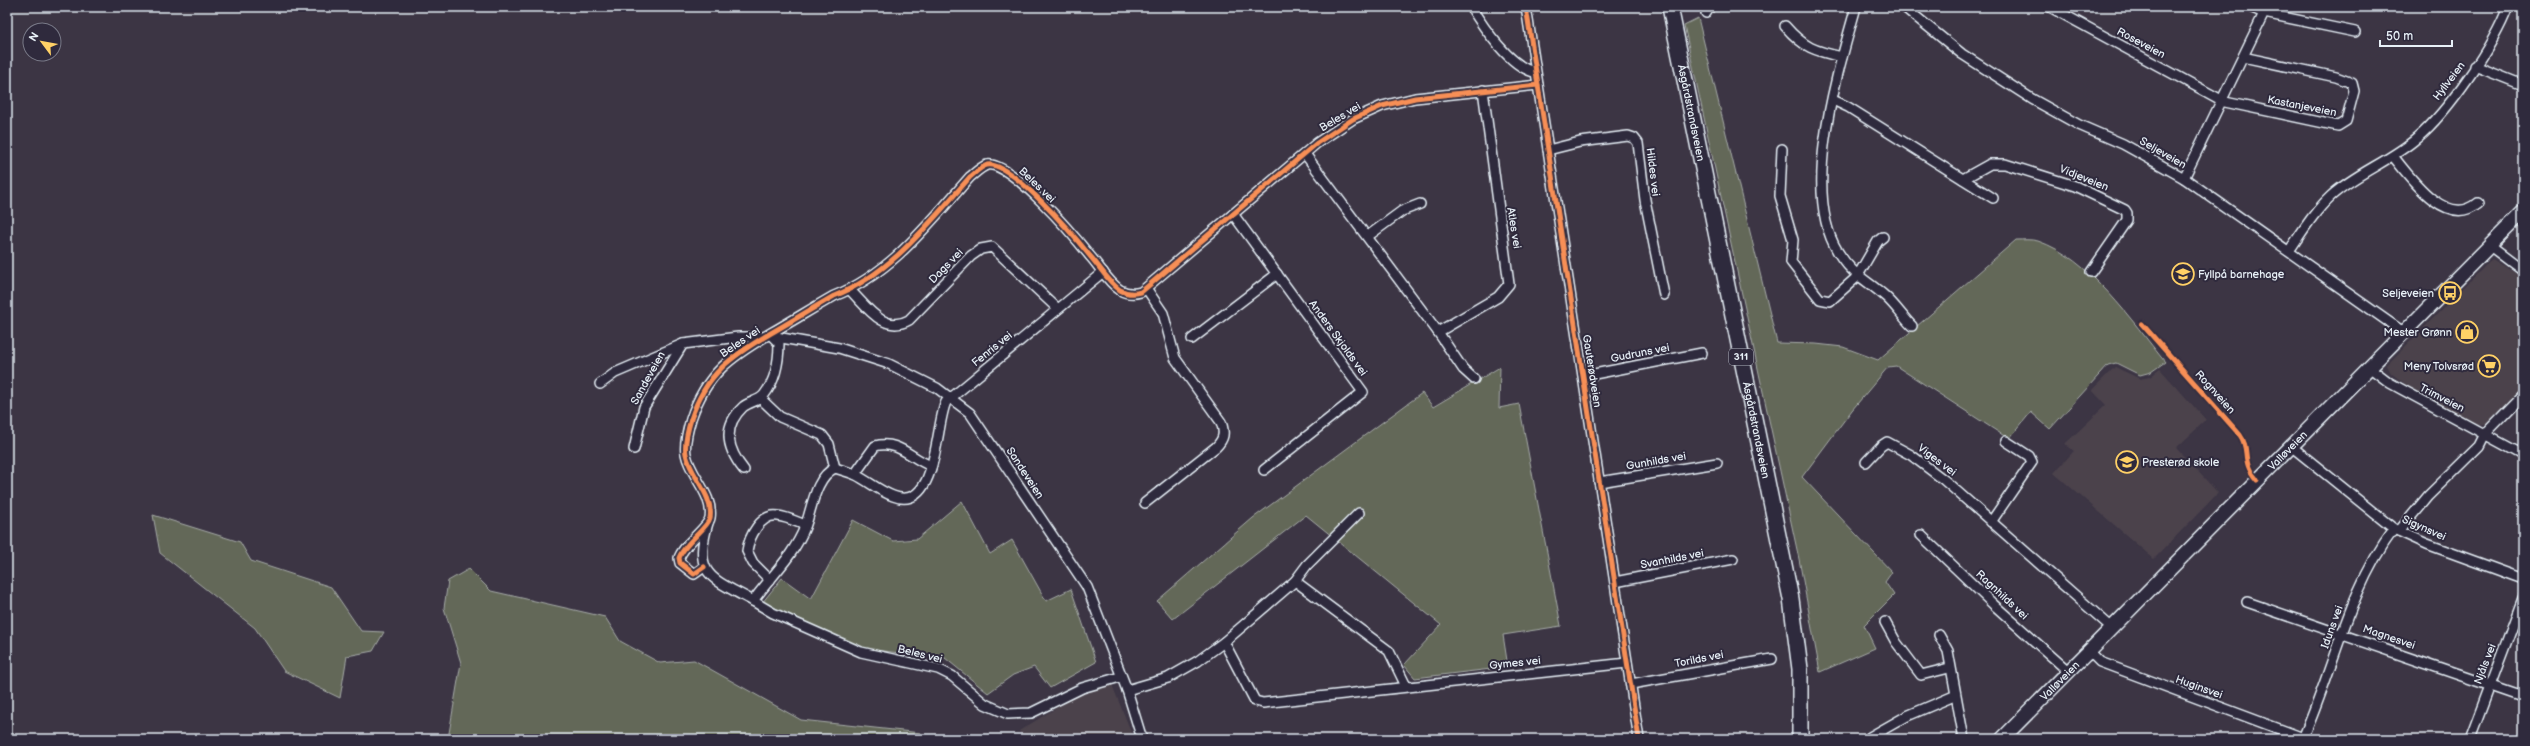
<svg xmlns="http://www.w3.org/2000/svg" width="2530" height="746" viewBox="0 0 2530 746" font-family="'Balsamiq Sans',sans-serif">
  <style>
    .built { fill: #4c434c }
    .green { fill: #646759; stroke: #a6aca8 }
    .lines { fill: none; stroke-linecap: round; stroke-linejoin: round }
    .street-casing { stroke: #e8f1f8; stroke-width: 12 }
    .secondary-casing { stroke: #e8f1f8; stroke-width: 16 }
    .primary-casing { stroke: #e8f1f8; stroke-width: 18 }
    .street { stroke: #2f2a3d; stroke-width: 9 }
    .secondary { stroke: #2f2a3d; stroke-width: 13 }
    .primary { stroke: #2f2a3d; stroke-width: 15 }
    .cycleway-casing { stroke: #2f2a3d; stroke-width: 8 }
    .cycleway { stroke: #f78f57; stroke-width: 5 }
    .labels { text-anchor: middle; dominant-baseline: central; stroke-width: 4; stroke-linejoin: round; paint-order: stroke }
    .shield { fill: #2f2a3d; stroke: #b0b5c0; stroke-width: 1 }
    .shield-label { font-size: 10px; font-weight: bold; fill: #e8f1f8 }
    .street-label { font-size: 11px; fill: #e8f1f8; stroke: #2f2a3d }
    .poi-label { font-size: 11px; fill: #e8f1f8; stroke: #2f2a3d; text-anchor: end }
  </style>
  <rect width="100%" height="100%" fill="#3c3544"/>
  <filter id="ink" filterUnits="userSpaceOnUse"><feTurbulence type="fractalNoise" baseFrequency=".025" numOctaves="2"/><feDisplacementMap in="SourceGraphic" scale="8" xChannelSelector="R" yChannelSelector="G"/><feConvolveMatrix kernelMatrix="1 2 1 2 8 2 1 2 1" color-interpolation-filters="sRGB"/></filter>
  <g filter="url(#ink)">
    <g class="built">
      <polygon points="2492,259 2523,278 2523,387 2486,424 2477,424 2416,392 2391,373 2387,365"/>
      <polygon points="2115,367 2140,379 2150,377 2160,369 2206,420 2176,448 2218,493 2154,559 2054,473 2074,451 2065,444 2106,405 2092,390"/>
      <polygon points="1112,685 1134,739 1024,739 1019,731 1079,694"/>
    </g>
    <g class="green">
      <path d="M1698,18l79,325 39,1 27,3 35,13 138,-120c7,0 15,-1 22,1 51,17 94,80 127,121l-14,10 -11,3 -24,-12 -8,2 -58,64 -19,-17 -22,27 -113,-73 -8,1 -36,43 -50,67 90,95 -7,10 9,13 -30,30 11,23 -55,24 -21,-113 -115,-534z"/>
      <polygon points="1500,367 1499,408 1519,404 1561,626 1503,635 1508,667 1415,678 1404,665 1441,625 1306,515 1173,619 1157,601 1253,518 1422,393 1433,407"/>
      <polygon points="962,501 990,554 1012,540 1046,601 1071,589 1096,662 1050,688 1034,667 1013,675 988,693 945,658 865,649 762,603 782,578 811,599 853,520 893,541 917,539"/>
      <polygon points="153,515 240,542 251,561 331,587 361,631 384,632 373,651 347,656 340,698 284,671 255,628 160,553"/>
      <polygon points="469,569 491,591 605,617 620,641 660,663 694,660 801,720 921,733 920,739 448,739 461,663 444,608 448,581"/>
    </g>
    <g class="lines">
      <g class="street-casing">
        <g id="street">
          <path d="M1471,7c12,20 40,61 64,65"/>
          <polyline points="1526,7 1639,739"/>
          <path d="M1856,7c-18,65 -56,184 -18,245 15,24 28,27 48,45 9,8 17,20 26,29"/>
          <polyline points="1904,7 1962,54 2032,99 2079,125 2123,144 2184,178 2403,332"/>
          <polyline points="2050,7 2225,102 2338,126 2346,121 2354,91 2352,83 2336,77 2243,57"/>
          <polyline points="2250,7 2264,13 2355,32"/>
          <polyline points="1706,13 1710,7"/>
          <path d="M1785,26c19,22 30,25 57,31"/>
          <polyline points="2475,66 2523,85"/>
          <polyline points="1833,100 1848,107 1993,198"/>
          <polyline points="1782,149 1780,196 1793,240 1791,262 1820,299 1830,301 1857,277 1878,241 1883,237"/>
          <polyline points="1548,150 1580,142 1628,136 1634,138 1638,143 1645,200 1664,295"/>
          <polyline points="1305,154 1438,332 1463,369 1474,379"/>
          <path d="M2393,156c18,23 54,73 85,47"/>
          <polyline points="2184,178 2267,7"/>
          <polyline points="1963,179 1990,164 2005,164 2075,186 2125,210 2127,213 2127,220 2091,272"/>
          <polyline points="1233,214 1363,392 1264,470"/>
          <polyline points="1368,236 1402,211 1420,204"/>
          <polyline points="2490,246 2523,271"/>
          <path d="M2289,251c13,-19 25,-39 42,-55 25,-23 60,-35 86,-58 31,-26 77,-93 91,-131"/>
          <path d="M1103,272l-157,130c-11,23 -8,111 -53,94 -14,-5 -25,-15 -37,-21 -7,-3 -14,-5 -21,-7 -20,9 -23,41 -30,59 -12,30 -34,49 -52,74l20,12 88,39 77,17 14,7 33,28 23,10 23,-1 51,-25 38,-11"/>
          <path d="M850,290c17,17 34,44 59,30l62,-64 10,-7 11,-2 66,62"/>
          <polyline points="1438,332 1498,297 1509,284 1483,90"/>
          <polyline points="776,337 839,348 889,364 937,388 970,413 1087,587 1127,690 1142,739"/>
          <polyline points="1192,339 1277,274"/>
          <polyline points="2369,367 2390,383 2523,455"/>
          <polyline points="1584,376 1702,353"/>
          <polyline points="600,384 615,373 683,344"/>
          <polyline points="761,399 780,417 822,435 829,444 835,468"/>
          <polyline points="2291,446 2394,529 2427,544 2523,579"/>
          <polyline points="634,449 644,407 683,344 738,337 763,337"/>
          <polyline points="1866,462 1881,446 1887,442 1911,455 1944,480 2111,627"/>
          <path d="M744,470c-16,-20 -23,-42 -1,-63 6,-5 16,-6 21,-12 12,-15 15,-33 15,-52l-7,-7"/>
          <path d="M855,474l20,-28c24,-6 35,12 56,20"/>
          <polyline points="1599,482 1717,463"/>
          <path d="M1145,503l71,-56c8,-8 9,-14 5,-25l-46,-64 -12,-45 -17,-25"/>
          <polyline points="1359,513 1307,565 1295,581 1224,642 1255,701 1263,703 1627,663"/>
          <polyline points="1991,522 2032,462 2029,456 2006,441"/>
          <path d="M708,523c-16,53 4,55 45,78"/>
          <polyline points="2399,531 2428,496 2479,446 2485,434 2523,395"/>
          <polyline points="1921,535 1994,605 2068,671"/>
          <path d="M704,567l-10,7 -14,-11 -1,-5c5,-15 29,-30 31,-40 4,-23 -20,-42 -24,-64 -2,-11 2,-25 5,-35 15,-46 41,-63 80,-86 21,-12 42,-25 63,-37 57,-22 96,-74 136,-119 5,-4 11,-10 17,-12 23,-5 88,72 103,91 10,11 18,26 30,34 7,4 14,4 21,2l176,-149 36,-24 29,-13 33,-8 123,-13"/>
          <path d="M770,580l-17,-17 -6,-12c2,-14 14,-38 31,-35 9,1 19,6 27,9"/>
          <polyline points="1295,581 1389,651 1406,686"/>
          <polyline points="1615,582 1733,559"/>
          <polyline points="2247,602 2523,697"/>
          <polyline points="1885,622 1896,642 1921,675 1949,668"/>
          <polyline points="1939,635 1948,651 1964,739"/>
          <polyline points="2089,651 2100,662 2306,739"/>
          <polyline points="1631,684 1772,659"/>
          <polyline points="1127,690 1168,678 1198,661 1224,642"/>
          <polyline points="1870,737 1907,716 1954,696"/>
          <path d="M2303,738c31,-69 45,-148 91,-209"/>
          <polyline points="2470,739 2523,598"/>
        </g>
      </g>
      <g class="secondary-casing">
        <g id="secondary">
          <path id="s1" d="M2002,739l521,-527"/>
        </g>
      </g>
      <g class="primary-casing">
        <g id="primary">
          <path id="s2" d="M1670,7l121,592 9,70v70"/>
        </g>
      </g>
      <use href="#street" class="street"/>
      <use href="#secondary" class="secondary"/>
      <use href="#primary" class="primary"/>
      <g class="cycleway-casing">
        <g id="cycleway">
          <polyline points="1526,7 1639,739"/>
          <path d="M2142,324l98,111c11,15 0,26 17,45"/>
          <path d="M704,567l-10,7 -14,-11 -1,-5c5,-15 29,-30 31,-40 4,-23 -20,-42 -24,-64 -2,-11 2,-25 5,-35 15,-46 41,-63 80,-86 21,-12 42,-25 63,-37 57,-22 96,-74 136,-119 5,-4 11,-10 17,-12 23,-5 88,72 103,91 10,11 18,26 30,34 7,4 14,4 21,2l176,-149 36,-24 29,-13 33,-8 123,-13"/>
        </g>
      </g>
      <use href="#cycleway" class="cycleway"/>
    </g>
  </g>
  <defs>
    <g id="school-ring" transform="scale(1.15)"><circle r="9.5" fill="#2f2a3d" stroke="#ffd166" stroke-width="1.5"/><path d="M0-5L7-2L0 1L-7-2ZM-4 1L0 2.5L4 1V4Q0 6-4 4Z" fill="#ffd166"/></g>
    <g id="bus-ring" transform="scale(1.15)"><circle r="9.5" fill="#2f2a3d" stroke="#ffd166" stroke-width="1.5"/><path d="M-5-6H5V4H4V6H2V4H-2V6H-4V4H-5ZM-3.5-4V0h7V-4ZM-3.5 1.2v1.5H-2V1.2ZM2 1.2v1.5H3.5V1.2Z" fill="#ffd166"/></g>
    <g id="shop-ring" transform="scale(1.15)"><circle r="9.5" fill="#2f2a3d" stroke="#ffd166" stroke-width="1.5"/><path d="M-5-2.5h2.3a2.7 3.5 0 0 1 5.4 0H5L5.5 6h-11ZM-1.5-2.5h3a1.5 2.3 0 0 0-3 0Z" fill="#ffd166"/></g>
    <g id="supermarket-ring" transform="scale(1.15)"><circle r="9.5" fill="#2f2a3d" stroke="#ffd166" stroke-width="1.5"/><path d="M-6-5.5h2.5l.6 2H6L4.5 2H-2.5L-4.4-4H-6ZM-1.5 3.2a1.3 1.3 0 1 0 .1 0ZM3 3.2a1.3 1.3 0 1 0 .1 0Z" fill="#ffd166"/></g>
  </defs>
  <g fill-rule="evenodd">
    <use href="#school-ring" x="2183" y="274"/>
    <use href="#bus-ring" x="2450" y="293"/>
    <use href="#shop-ring" x="2467" y="332"/>
    <use href="#supermarket-ring" x="2489" y="366"/>
    <use href="#school-ring" x="2127" y="462"/>
  </g>
  <g class="labels">
    <rect class="shield" x="1729" y="349" width="24" height="16" rx="3"/>
    <g class="shield-label">
      <text x="1741" y="357">311</text>
    </g>
    <g class="street-label">
      <text transform="translate(2141 43) rotate(28)">Roseveien</text>
      <text transform="translate(2449 81) rotate(-53)">Hyllveien</text>
      <text transform="translate(2302 106) rotate(11)">Kastanjeveien</text>
      <text stroke="none"><textPath href="#s2" startOffset="108">Åsgårdstrandsveien</textPath></text>
      <text transform="translate(1340 117) rotate(-31)">Beles vei</text>
      <text transform="translate(2163 153) rotate(30)">Seljeveien</text>
      <text transform="translate(1653 172) rotate(83)">Hildes vei</text>
      <text transform="translate(2084 178) rotate(22)">Vidjeveien</text>
      <text transform="translate(1037 185) rotate(44)">Beles vei</text>
      <text transform="translate(1514 228) rotate(81)">Atles vei</text>
      <text transform="translate(946 266) rotate(-46)">Dags vei</text>
      <text transform="translate(1338 338) rotate(54)">Anders Skjolds vei</text>
      <text transform="translate(740 342) rotate(-34)">Beles vei</text>
      <text transform="translate(992 349) rotate(-39)">Fenris vei</text>
      <text transform="translate(1640 353) rotate(-11)">Gudruns vei</text>
      <text transform="translate(1592 371) rotate(81)">Gauterødveien</text>
      <text transform="translate(648 378) rotate(-61)">Sandeveien</text>
      <text transform="translate(2215 392) rotate(48)">Rognveien</text>
      <text transform="translate(2442 398) rotate(27)">Trimveien</text>
      <text stroke="none"><textPath href="#s2" startOffset="432">Åsgårdstrandsveien</textPath></text>
      <text stroke="none"><textPath href="#s1" startOffset="406">Valløveien</textPath></text>
      <text transform="translate(1937 460) rotate(37)">Viges vei</text>
      <text transform="translate(1656 461) rotate(-10)">Gunhilds vei</text>
      <text transform="translate(1025 473) rotate(57)">Sandeveien</text>
      <text transform="translate(2424 528) rotate(24)">Sigynsvei</text>
      <text transform="translate(1672 559) rotate(-11)">Svanhilds vei</text>
      <text transform="translate(2002 595) rotate(43)">Ragnhilds vei</text>
      <text transform="translate(2332 627) rotate(-70)">Iduns vei</text>
      <text transform="translate(2389 637) rotate(19)">Magnesvei</text>
      <text transform="translate(920 654) rotate(14)">Beles vei</text>
      <text transform="translate(1699 659) rotate(-11)">Torilds vei</text>
      <text transform="translate(1515 663) rotate(-6)">Gymes vei</text>
      <text transform="translate(2485 664) rotate(-69)">Njåls vei</text>
      <text stroke="none"><textPath href="#s1" startOffset="82">Valløveien</textPath></text>
      <text transform="translate(2199 687) rotate(20)">Huginsvei</text>
    </g>
    <g class="poi-label">
      <text x="2198" y="274" text-anchor="start">Fyllpå barnehage</text>
      <text x="2434" y="293">Seljeveien</text>
      <text x="2452" y="332">Mester Grønn</text>
      <text x="2474" y="366">Meny Tolvsrød</text>
      <text x="2142" y="462" text-anchor="start">Presterød skole</text>
    </g>
  </g>
  <rect width="2530" height="746" fill="none" stroke="#2f2a3d" stroke-width="24"/>
  <rect x="12" y="12" width="2506" height="722" fill="none" stroke="#e8f1f8" stroke-width="1.5" filter="url(#ink)"/>
  <g transform="translate(42 42) rotate(302)"><circle r="19" fill="#2f2a3d" stroke="#797a88"/>
  <path d="M0-3L7 15L0 10L-7 15Z" fill="#ffd166"/>
  <text y="-6" font-size="11" font-weight="bold" text-anchor="middle" fill="#e8f1f8">N</text>
  </g>
  <path d="M2380 40v6h72v-6" fill="none" stroke="#e8f1f8" stroke-width="2"/>
  <text x="2386" y="40" font-size="12" fill="#e8f1f8" stroke="#2f2a3d" stroke-width="3" paint-order="stroke">50 m</text>
</svg>
